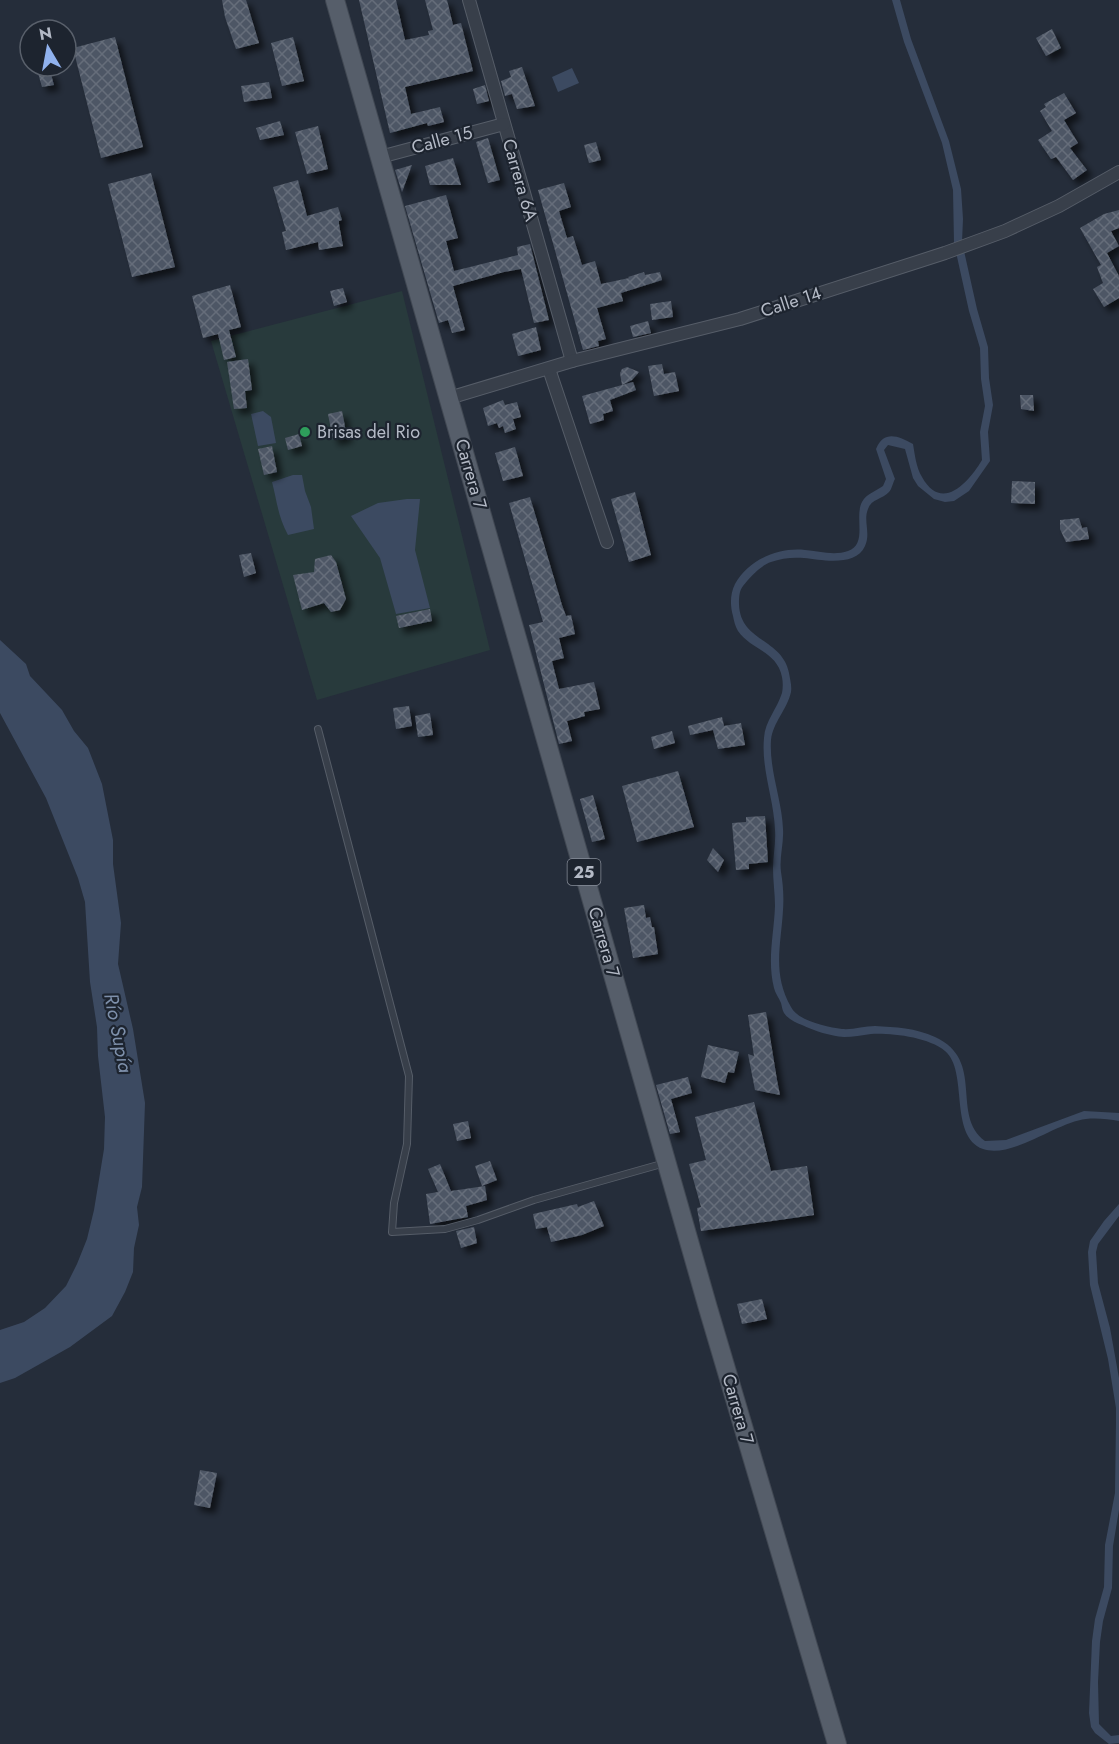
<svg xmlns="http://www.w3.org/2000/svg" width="1119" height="1744" viewBox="0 0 1119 1744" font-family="Jost,sans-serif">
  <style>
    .grass { fill: #283a3c }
    .water { fill: #3c4a61 }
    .building { fill: url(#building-cross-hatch); filter: url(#shadow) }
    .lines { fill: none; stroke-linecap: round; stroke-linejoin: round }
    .lane-casing { stroke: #565d68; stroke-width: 8 }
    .street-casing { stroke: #565d68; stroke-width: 14 }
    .primary-casing { stroke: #414853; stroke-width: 20 }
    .lane { stroke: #383f4a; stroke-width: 6 }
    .street { stroke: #383f4a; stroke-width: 12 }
    .primary { stroke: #565e6a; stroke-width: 18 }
    .leisure-dot { fill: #2e9e5b; stroke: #1d242f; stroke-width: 2 }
    .labels { text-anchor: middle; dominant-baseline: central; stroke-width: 4.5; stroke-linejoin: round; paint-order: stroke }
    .shield { fill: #1d242f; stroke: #878d99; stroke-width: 1.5 }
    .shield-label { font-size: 16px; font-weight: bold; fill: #b4bac6 }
    .street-label { font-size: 18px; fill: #b4bac6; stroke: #1d242f }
    .poi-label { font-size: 18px; fill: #b4bac6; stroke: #1d242f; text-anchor: start }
    .water-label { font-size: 20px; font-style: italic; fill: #7e90ab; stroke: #1d242f }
  </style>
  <defs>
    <pattern id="building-cross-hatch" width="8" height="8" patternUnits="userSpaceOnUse" patternTransform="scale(1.5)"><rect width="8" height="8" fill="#4e5765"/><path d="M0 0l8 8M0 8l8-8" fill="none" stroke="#656d7a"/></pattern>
    <filter id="shadow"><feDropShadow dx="5.5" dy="5.5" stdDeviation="3" flood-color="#0009"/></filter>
  </defs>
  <rect width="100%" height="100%" fill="#252d3a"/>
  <polygon class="grass" points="402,291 490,650 317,700 211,341"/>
  <g class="water">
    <path d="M892,0h8l11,39 38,102 12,48 2,30 -1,23 15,67 11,38 1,31 4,27 -5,27 2,29 -21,30 -15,10 -9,1 -11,-3 -16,-13 -5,-8 -8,-29 -17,-4 -4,5 11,29c-2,3 -3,10 -6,13 -6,7 -18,7 -21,17 -5,12 3,24 -3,37 -9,21 -43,14 -61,12 -10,-1 -23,0 -33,4 -10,3 -22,16 -28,24 -4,5 -4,12 -4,18 1,38 43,34 50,69 1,6 3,13 2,19 -4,18 -18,30 -20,48 -2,30 11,60 12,89 1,14 -4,29 -2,43 2,12 3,25 2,38 -2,35 -11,64 8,97 7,14 36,20 51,22 11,1 22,-3 33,-3 20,1 41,2 60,11 51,23 15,78 50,104l21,-1 78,-29 35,2v8c-10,-2 -23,-3 -33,-2 -29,3 -74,40 -103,30 -35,-13 -14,-78 -38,-98 -17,-14 -53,-18 -74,-17 -9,1 -18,3 -27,3 -14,-1 -29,-6 -42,-12 -6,-2 -14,-6 -18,-12 -2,-3 -2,-7 -3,-10 -2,-5 -6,-10 -7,-15 -7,-28 0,-54 1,-82 0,-12 -2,-25 -2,-38 0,-12 3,-25 2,-38 -1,-31 -14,-61 -11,-92 1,-17 13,-29 18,-45 1,-5 1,-11 0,-16 -5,-26 -31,-27 -44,-46 -3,-5 -4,-10 -5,-15 -3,-11 -3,-22 2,-32 13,-24 43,-37 70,-34 13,1 29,6 43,1 20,-7 6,-34 14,-49 4,-8 14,-11 21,-16l3,-7 -10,-30c8,-19 22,-13 37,-5 2,11 3,23 9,33 20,36 47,5 60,-17l-2,-28 5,-26 -4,-27 -1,-31 -11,-37 -15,-68 -1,-53 -11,-47 -38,-101z"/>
    <polygon points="572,68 579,83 558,92 552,77"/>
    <polygon points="263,411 271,417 276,443 258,446 251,414"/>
    <path d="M293,475h9l3,16 6,16 3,22 -26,6c-10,-18 -11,-34 -16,-53z"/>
    <polygon points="407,499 420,499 415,550 430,608 396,614 380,558 351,516 378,503"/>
    <polygon points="0,640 26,664 30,676 62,710 74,731 88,748 102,784 113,840 113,864 121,923 118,964 133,1029 145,1103 142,1187 137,1207 139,1225 134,1248 133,1272 125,1292 112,1316 70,1347 15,1378 0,1383 0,1330 24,1322 45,1308 66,1286 77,1264 87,1239 94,1210 104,1149 105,1117 98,1056 97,1027 90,982 85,902 78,878 46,798 0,713"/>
    <polygon points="1119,1204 1119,1216 1098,1244 1096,1252 1098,1283 1110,1328 1119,1378 1119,1510 1113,1546 1112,1588 1103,1621 1100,1642 1098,1682 1099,1724 1111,1736 1119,1735 1119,1743 1109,1744 1095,1733 1091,1727 1089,1713 1092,1641 1095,1619 1104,1587 1105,1545 1115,1493 1116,1422 1116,1408 1108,1359 1090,1285 1088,1252 1090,1241 1104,1221"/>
  </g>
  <g class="building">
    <polygon points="222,0 246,0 259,43 236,49 225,17"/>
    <polygon points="359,0 396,0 405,40 429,35 428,31 433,30 425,0 447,0 453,25 461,23 473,71 405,87 411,114 440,107 444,122 428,126 427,123 390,133"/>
    <polygon points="1052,29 1061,48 1046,56 1036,38"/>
    <polygon points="115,37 143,147 101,158 73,48"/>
    <polygon points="293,37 304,81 282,86 271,43"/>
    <polygon points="522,67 535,106 517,109 512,94 505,96 501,81 511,77 509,71"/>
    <polygon points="50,71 54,85 42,87 38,73"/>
    <polygon points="269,82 272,98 244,102 241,86"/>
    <polygon points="485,85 489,101 477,104 473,89"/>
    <polygon points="1064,93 1076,113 1064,120 1078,143 1070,148 1087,170 1073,180 1056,157 1051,159 1038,140 1052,131 1040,111 1046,107 1044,104"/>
    <polygon points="280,121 284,135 260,140 256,128"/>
    <polygon points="318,126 328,169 307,174 295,132"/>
    <polygon points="488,138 500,180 488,183 476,142"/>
    <polygon points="596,142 601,160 589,163 584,145"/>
    <polygon points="453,158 461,185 430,185 425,166"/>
    <polygon points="412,165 402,192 395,170"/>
    <polygon points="151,173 175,267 132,277 108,184"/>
    <polygon points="298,180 307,216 338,207 342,220 339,221 339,224 343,246 319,250 318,242 286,250 282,232 286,231 273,187"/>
    <polygon points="564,183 571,207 559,211 567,238 573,236 582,265 595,261 601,284 629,278 628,277 644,272 645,275 660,272 662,280 621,293 623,301 597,308 606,339 598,341 599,346 583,350 538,190"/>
    <polygon points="446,195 458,238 446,241 454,271 518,255 517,247 530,244 549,320 534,323 521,269 504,272 453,286 465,330 452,333 448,320 439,323 405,206"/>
    <polygon points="1119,210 1119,228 1111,231 1119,246 1107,253 1119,276 1119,298 1104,307 1093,289 1103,283 1097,267 1101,265 1080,228 1104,214"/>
    <polygon points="230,285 241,327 229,330 236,357 224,360 218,334 203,338 192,296"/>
    <polygon points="343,288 347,302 334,306 330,291"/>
    <polygon points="671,301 673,317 652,320 650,304"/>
    <polygon points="648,321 651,333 633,337 630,326"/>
    <polygon points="536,327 541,350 518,356 512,334"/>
    <polygon points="248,359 252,390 245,391 247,408 234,409 227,362"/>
    <polygon points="662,364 664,374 675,372 679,391 654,396 648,366"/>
    <polygon points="627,367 639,372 632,380 622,385 620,373 622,369"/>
    <polygon points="633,382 636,390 610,400 613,411 603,414 604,420 590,424 582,396"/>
    <polygon points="1020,395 1033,395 1034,411 1021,409"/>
    <polygon points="503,400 505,405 517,402 521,417 513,419 516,429 505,433 503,426 499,428 497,423 488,426 483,408"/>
    <polygon points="342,411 347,437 333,440 328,414"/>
    <polygon points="299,434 302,446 288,450 285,438"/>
    <polygon points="272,446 277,472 264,475 258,449"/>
    <polygon points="515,447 523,476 503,481 495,453"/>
    <polygon points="1012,481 1035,482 1035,504 1011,503"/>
    <polygon points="635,492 651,555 629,562 611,499"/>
    <polygon points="530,497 562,605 566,616 571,615 575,634 559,638 564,658 552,661 559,689 594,682 600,709 584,712 585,716 567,721 572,741 559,744 529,625 543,622 509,503"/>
    <polygon points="1079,518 1082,528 1087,527 1089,539 1066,542 1060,529 1060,520"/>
    <polygon points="251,553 256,573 244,577 239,555"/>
    <polygon points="331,555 336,562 346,599 340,610 331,612 324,603 302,610 293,575 314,572 315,559"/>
    <polygon points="430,609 432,621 399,628 396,616"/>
    <polygon points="409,706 412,726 396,729 393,708"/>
    <polygon points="430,713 433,735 418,737 415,716"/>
    <polygon points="722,717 724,726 741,723 745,745 718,749 713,730 690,735 688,726"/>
    <polygon points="672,731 675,743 654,749 651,737"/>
    <polygon points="678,771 694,827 637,842 622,786"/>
    <polygon points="593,795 605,839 592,842 580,799"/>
    <polygon points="765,816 768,862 749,864 749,869 736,870 732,823 746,822 746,817"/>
    <polygon points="713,848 724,860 718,872 707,860"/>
    <polygon points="644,905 646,918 650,917 652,927 654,927 658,954 633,958 624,908"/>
    <polygon points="766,1012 777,1080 780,1095 755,1090 748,1054 754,1056 748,1015"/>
    <polygon points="708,1045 739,1052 734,1073 728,1072 725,1083 701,1077"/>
    <polygon points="688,1077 692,1093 671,1099 680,1132 670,1134 656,1085"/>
    <polygon points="754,1102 771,1171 807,1166 814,1215 701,1231 697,1208 701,1207 689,1164 706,1160 695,1117"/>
    <polygon points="468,1121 471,1138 457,1141 453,1124"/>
    <polygon points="490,1161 497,1180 482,1186 475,1166"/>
    <polygon points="440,1164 451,1191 485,1186 487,1200 466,1206 468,1217 430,1224 426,1194 438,1192 428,1169"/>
    <polygon points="594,1201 604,1226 582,1235 551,1242 547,1227 536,1229 533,1214 577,1204 578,1207"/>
    <polygon points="474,1227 477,1243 461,1248 456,1231"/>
    <polygon points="762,1299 767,1319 742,1324 737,1304"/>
    <polygon points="200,1470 217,1473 210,1508 194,1505"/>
  </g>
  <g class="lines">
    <g class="lane-casing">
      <polyline id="lane" points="318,729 409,1076 407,1144 394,1203 392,1232 445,1229 478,1220 534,1200 665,1163"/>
    </g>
    <g class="street-casing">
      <g id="street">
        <polyline points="469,0 572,361"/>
        <polyline points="380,157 504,124"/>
        <polyline points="549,369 607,542"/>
        <polyline points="449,398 572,361 740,319 945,253 1005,231 1059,206 1119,172"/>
      </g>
    </g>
    <g class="primary-casing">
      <polyline id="primary" points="335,0 708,1308 837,1744"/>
    </g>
    <use href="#lane" class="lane"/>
    <use href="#street" class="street"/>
    <use href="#primary" class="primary"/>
  </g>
  <circle class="leisure-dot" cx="305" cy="432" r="6"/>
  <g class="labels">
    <rect class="shield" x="567.5" y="859" width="33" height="26" rx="4.5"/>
    <g class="shield-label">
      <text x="584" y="872">25</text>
    </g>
    <g class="street-label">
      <text transform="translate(442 140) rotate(-15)">Calle 15</text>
      <text transform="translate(520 180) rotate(74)">Carrera 6A</text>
      <text transform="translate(791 302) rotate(-18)">Calle 14</text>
      <text transform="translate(471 474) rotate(74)">Carrera 7</text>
      <text transform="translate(604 942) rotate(74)">Carrera 7</text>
      <text transform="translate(738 1409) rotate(74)">Carrera 7</text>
    </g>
    <g class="poi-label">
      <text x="317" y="432">Brisas del Rio</text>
    </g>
    <g class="water-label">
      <text transform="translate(118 1033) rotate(79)">Río Supía</text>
    </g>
  </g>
  <g transform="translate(48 48) rotate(350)"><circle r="28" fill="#1d242f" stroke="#59606b" stroke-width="1.5"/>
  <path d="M0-4.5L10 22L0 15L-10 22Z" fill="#90b2ee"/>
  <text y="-9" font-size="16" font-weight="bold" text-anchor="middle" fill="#b4bac6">N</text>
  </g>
</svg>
